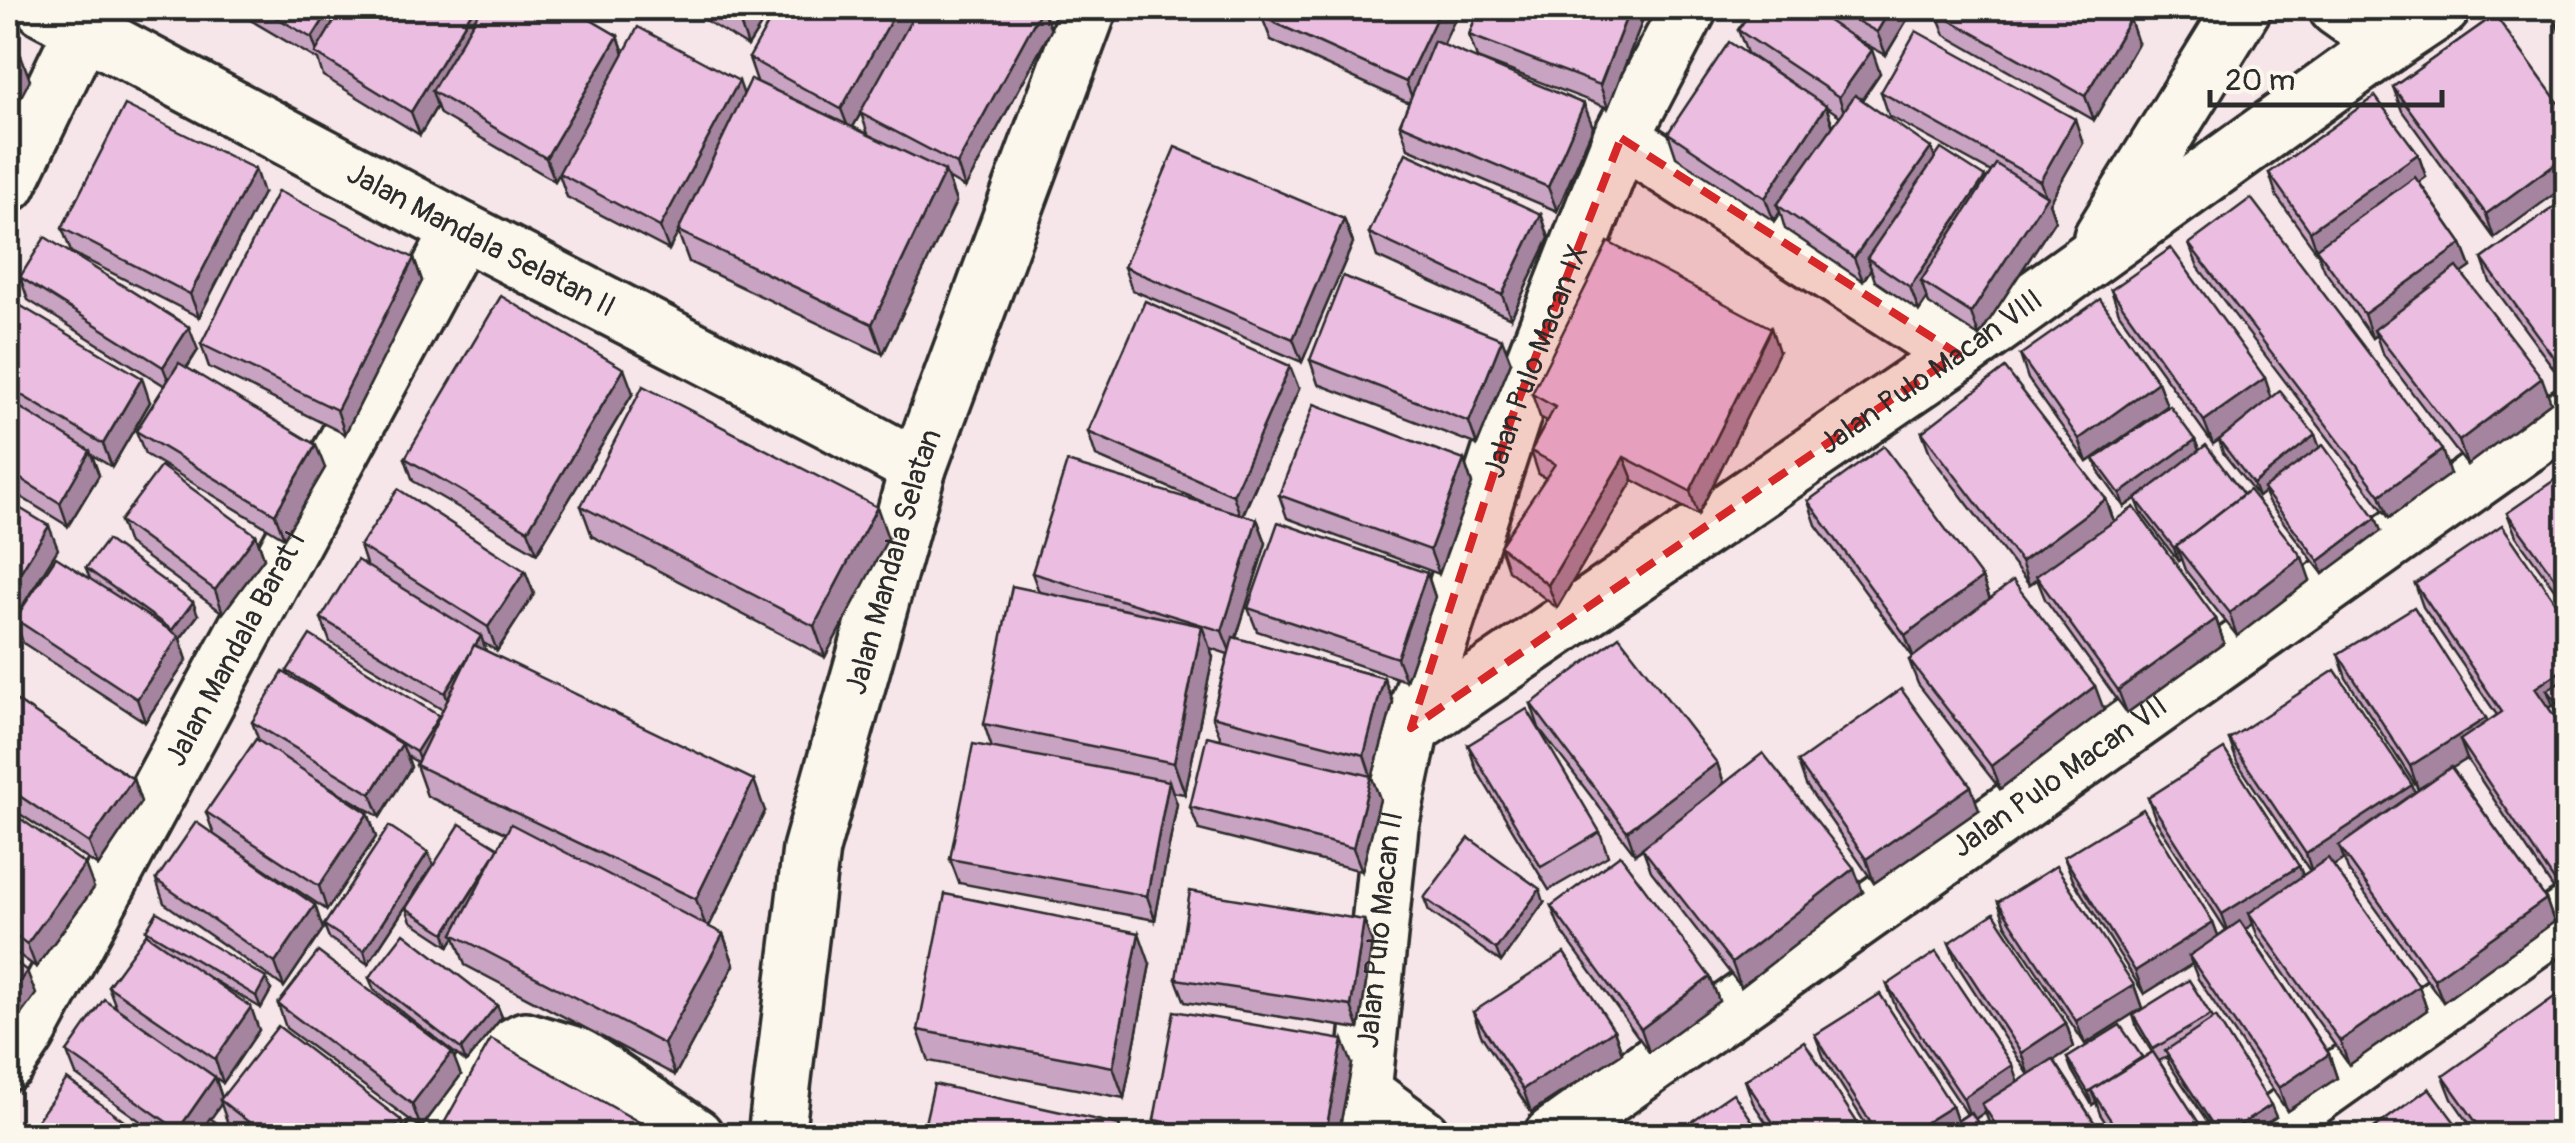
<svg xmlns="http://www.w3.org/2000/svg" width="2575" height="1143" viewBox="0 0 2575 1143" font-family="Pangolin,sans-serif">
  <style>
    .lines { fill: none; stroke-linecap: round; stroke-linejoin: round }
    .street-casing { stroke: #2b2b2b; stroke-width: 62 }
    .street { stroke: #fbf7ec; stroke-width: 55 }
    .wall { fill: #c9a3c2; stroke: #2b2b2b; stroke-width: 2.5; fill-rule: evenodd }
    .shaded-wall { fill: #a4849e; stroke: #2b2b2b; stroke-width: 2.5 }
    .building { fill: #eabde1; stroke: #2b2b2b; stroke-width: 2.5 }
    .marked { fill: #d62828; fill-opacity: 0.2; stroke: #d62828; stroke-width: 8; stroke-dasharray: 20 12; stroke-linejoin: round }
    .labels { text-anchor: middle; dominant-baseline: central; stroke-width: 8; stroke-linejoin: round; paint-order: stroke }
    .street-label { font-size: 30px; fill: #2b2b2b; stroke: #fbf7ec }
  </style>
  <rect width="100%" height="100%" fill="#f6e6e9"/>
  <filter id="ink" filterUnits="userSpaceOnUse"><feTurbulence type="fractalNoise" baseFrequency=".01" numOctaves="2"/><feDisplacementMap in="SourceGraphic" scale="20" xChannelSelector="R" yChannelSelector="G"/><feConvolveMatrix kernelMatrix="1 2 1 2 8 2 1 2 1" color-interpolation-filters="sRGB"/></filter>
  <g filter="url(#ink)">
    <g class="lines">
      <g class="street-casing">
        <g id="street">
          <path id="s1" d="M44,8l417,222 368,190 89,48"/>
          <polyline points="2337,8 2388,44"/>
          <polyline points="1621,138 1958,354"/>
          <polyline points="8,184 83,29"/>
          <polyline points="2102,237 2243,8"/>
          <path id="s2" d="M1411,728l547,-374 430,-310 54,-36"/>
          <path id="s3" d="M8,1062l19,-28 434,-804"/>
          <polyline points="1363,1092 1422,1136"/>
          <polyline points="434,1136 489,1060 525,1040 578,1056 695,1136"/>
          <path id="s4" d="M776,1136l35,-287 107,-381 171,-460"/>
          <path id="s5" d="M1354,1136l9,-44 27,-266 21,-98 101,-311 109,-279 68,-130"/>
          <path id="s6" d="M1552,1136l1016,-721"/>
          <polyline points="2258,1136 2568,915"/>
        </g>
      </g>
      <use href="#street" class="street"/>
    </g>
    <g class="wall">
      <polygon points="188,8 216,8 209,20"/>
      <path d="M230,8h340l48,28 6,17 120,42 13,-14 -8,-23 302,-28 -86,158 -17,-10 8,24 -73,152 -194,-92 -11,-30 -9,18 -102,-53 -8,-23 -4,7 -115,-67 -3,-8 -17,29 -97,-59 -5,-16zM861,113l7,21 -15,-7z"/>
      <polygon points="685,8 772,8 748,46"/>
      <polygon points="1460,8 1443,45 1593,127 1557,211 1408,148 1400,124 1409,103 1271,40 1262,17"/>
      <polygon points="1479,8 1636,8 1642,22 1608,108 1477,58 1469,35"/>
      <polygon points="1753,8 1914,8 1886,55 1851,36 1880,73 1862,100 1935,158 1985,177 1986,180 1991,172 1889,116 1881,92 2083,143 2049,203 2055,220 1979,336 1929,304 1927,299 1919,311 1875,281 1871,269 1863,281 1785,229 1780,212 1774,221 1676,157 1668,133 1826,106 1833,126 1840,116 1747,53 1738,30"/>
      <polygon points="1936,12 2138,43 2094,120 1945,35"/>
      <polygon points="2568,13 2568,50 2565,46 2556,23"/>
      <polygon points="2495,15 2494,238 2402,111 2393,87"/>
      <polygon points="2418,154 2426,177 2419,182 2462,244 2471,267 2462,273 2551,402 2467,465 2382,353 2376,335 2372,338 2325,271 2318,254 2277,197 2269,173"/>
      <polygon points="263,193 199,317 71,252 62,228"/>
      <polygon points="2568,197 2566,385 2490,282 2482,259"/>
      <polygon points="1541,214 1549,238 1511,318 1377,257 1369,233"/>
      <polygon points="1344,219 1353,243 1302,362 1132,290 1124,267"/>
      <polygon points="2189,244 2450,474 2389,518 2198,267"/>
      <polygon points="414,258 422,281 345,434 209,367 201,344"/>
      <polygon points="20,277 198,350 187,368 325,468 284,538 145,454 136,431 165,386 28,300"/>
      <polygon points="2111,290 2272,398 2315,435 2319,448 2381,531 2323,574 2268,502 2264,492 2258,497 2223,453 2219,440 2213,444 2119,313"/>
      <polygon points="8,306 150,402 112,467 92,455 99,475 68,526 8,489"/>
      <polygon points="1779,352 1698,515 1633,480 1557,608 1508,570 1500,546 1546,478 1539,475 1531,451 1547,421 1540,417 1532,394"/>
      <polygon points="2020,355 2158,382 2167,406 2087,462 2028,379"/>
      <polygon points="1310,360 1511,362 1477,445 1318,384"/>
      <polygon points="1299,389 1243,515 1257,519 1266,543 1236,638 1384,678 1393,702 1372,778 1380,799 1362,871 1199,830 1190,807 1221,739 1212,716 1228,654 1210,648 1213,657 1185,794 1172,792 1177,804 1155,920 959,883 950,859 992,748 984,724 1039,592 1032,573 1212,506 1096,456 1088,432"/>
      <polygon points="633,393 537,553 413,481 405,458"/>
      <polygon points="1922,432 2106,499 2114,521 2216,619 2224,643 2127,713 2045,599 2037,579 2029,585 1931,456"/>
      <polygon points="2195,440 2199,450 2310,580 2237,636 2185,570 2181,559 2178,561 2141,512 2136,499 2149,489 2124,507 2099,472 2094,459"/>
      <polygon points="1464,460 1472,484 1439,574 1287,518 1279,495"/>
      <polygon points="2568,473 2568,608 2516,536 2507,513"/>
      <polygon points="1808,501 1982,578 1990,599 2104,710 2000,789 1918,684 1909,660 1913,657 1816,525"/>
      <polygon points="581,506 888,538 825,657 592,536"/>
      <polygon points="120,521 256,535 264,558 223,613 128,544"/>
      <polygon points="360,546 525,571 534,594 497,651 482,642 486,651 765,811 709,927 723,934 734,965 675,1075 465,965 455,937 449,946 411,921 406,908 499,848 506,833 427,796 416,765 417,762 407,756 411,767 380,817 317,779 368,813 376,837 327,910 214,835 206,812 259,741 252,722 288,675 287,671 440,716 443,710 330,642 321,618 367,567"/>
      <polygon points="86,568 198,615 180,639 187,660 145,722 23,643 15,619 90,579"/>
      <polygon points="1427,573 1435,597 1406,681 1257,631 1248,608"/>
      <polygon points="2415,584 2568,621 2568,730 2556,713 2553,705 2548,708 2566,908 2467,759 2452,768 2546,899 2554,922 2443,1002 2348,870 2344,859 2333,866 2419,986 2427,1010 2349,1065 2258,937 2253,924 2246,929 2329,1054 2337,1078 2287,1111 2198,979 2192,964 2144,994 2073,880 2064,857 2213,922 2218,936 2226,930 2156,821 2148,798 2299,866 2303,875 2310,871 2237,762 2229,739 2415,792 2431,781 2418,789 2346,678 2338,654 2486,718 2487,722 2497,715 2423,607"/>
      <polygon points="8,695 133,779 141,802 98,866 8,806"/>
      <polygon points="1531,704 1717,763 1724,783 1863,892 1741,987 1651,871 1643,849 1635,854 1539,728"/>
      <polygon points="1468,745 1600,832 1608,856 1549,890 1476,769"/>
      <polygon points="1798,762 1979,810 1874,883 1806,785"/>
      <polygon points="8,810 94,888 36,967 8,947"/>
      <polygon points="433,865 368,964 329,938 324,925"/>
      <polygon points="156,880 323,929 284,987 164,903"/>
      <polygon points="1424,898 1544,902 1501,962 1429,911"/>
      <polygon points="1998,902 2134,985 2142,1008 2085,1044 2006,925"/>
      <polygon points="1551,906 1710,977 1719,1001 1649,1052 1560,929"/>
      <polygon points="1364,920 1372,943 1359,1029 1185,1002 1176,979"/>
      <polygon points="146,930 271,990 261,1008 210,978 259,1030 223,1083 196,1064 215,1077 222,1098 401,1120 407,1136 244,1136 228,1124 221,1104 210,1119 234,1136 161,1136 76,1075 67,1052 116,1007 108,986 147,935"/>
      <polygon points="1949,943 2066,1023 2074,1047 2054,1060 2103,1136 1996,1136 1991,1128 1985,1112 1975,1119 1986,1136 1873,1136 1824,1058 1815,1035 1952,1106 1957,1121 1967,1114 1896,1008 1887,985 2018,1082 2028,1075 1958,966"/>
      <polygon points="1150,964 1124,1098 929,1061 918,1030"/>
      <polygon points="369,978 497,1005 502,1017 466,1062 374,990"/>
      <polygon points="278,1004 461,1075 421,1128 286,1028"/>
      <polygon points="1473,1012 1614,1030 1622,1053 1531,1112 1481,1035"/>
      <polygon points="2133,1015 2211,1015 2276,1117 2248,1136 2217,1136 2169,1064 2167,1057 2159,1061 2206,1136 2114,1136 2100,1114 2096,1102 2092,1105 2072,1071 2067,1058 2142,1059 2152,1052 2137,1028"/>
      <polygon points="1352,1064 1338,1136 1160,1136 1154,1120"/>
      <polygon points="2443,1076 2568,1136 2478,1136 2452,1099"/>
      <polygon points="1745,1080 1866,1136 1775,1136 1753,1103"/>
      <polygon points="35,1123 144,1136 40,1136"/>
    </g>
    <g class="shaded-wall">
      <polygon points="205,8 216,8 209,20"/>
      <polygon points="331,8 354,8 318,55 312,38"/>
      <polygon points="474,8 497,8 432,91 437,106 420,135 411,112"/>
      <polygon points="749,8 772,8 748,46 740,23"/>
      <polygon points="898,8 920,8 850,132 841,109"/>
      <polygon points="1042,8 1051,30 965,188 957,164"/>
      <polygon points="1441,8 1460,8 1415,105 1406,82"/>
      <polygon points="1630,8 1636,8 1642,22 1608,108 1600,85"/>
      <polygon points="1891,8 1914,8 1886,55 1877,32"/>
      <polygon points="2130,19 2138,43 2094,120 2085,96"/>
      <polygon points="618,36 626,59 555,181 546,158"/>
      <polygon points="1872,50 1880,73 1847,121 1839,97"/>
      <polygon points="21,56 30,80 8,121 8,81"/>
      <polygon points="739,81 747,104 669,250 660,227"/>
      <polygon points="1584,104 1593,127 1557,211 1548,187"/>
      <polygon points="1826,106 1834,130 1777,205 1780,212 1774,221 1765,198"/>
      <polygon points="2075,119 2083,143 2049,203 2055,220 1979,336 1971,313 2046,197 2040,181"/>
      <polygon points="1931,148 1940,171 1867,258 1871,269 1863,281 1854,258"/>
      <polygon points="2418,154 2426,177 2320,253 2316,248 2318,254 2310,231"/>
      <polygon points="2568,154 2568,184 2494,238 2486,214"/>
      <polygon points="255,169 263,193 199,317 190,294"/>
      <polygon points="945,171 956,202 883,354 872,324"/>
      <polygon points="1985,177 1993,200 1921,281 1927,299 1919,311 1910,287"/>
      <polygon points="1541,214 1549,238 1511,318 1502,295"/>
      <polygon points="1344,219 1353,243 1302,362 1293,339"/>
      <polygon points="2462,244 2471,267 2377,334 2374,330 2376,335 2372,338 2364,314"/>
      <polygon points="414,258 422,281 345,434 337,410"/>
      <polygon points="189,327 198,350 172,390 163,367"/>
      <polygon points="1771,328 1779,352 1698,515 1690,491"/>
      <polygon points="1502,339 1511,362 1477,445 1469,422"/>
      <polygon points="2568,354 2568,384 2566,385 2557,362"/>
      <polygon points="1290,366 1299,389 1241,518 1233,495"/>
      <polygon points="624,369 633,393 537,553 528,530"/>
      <polygon points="142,378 150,402 112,467 103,444"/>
      <polygon points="2265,378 2273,402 2213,444 2204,421"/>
      <polygon points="2542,378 2551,402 2467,465 2459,441"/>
      <polygon points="2158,382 2167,406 2087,462 2079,439"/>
      <polygon points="2315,435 2320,448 2258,497 2253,484"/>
      <polygon points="2195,440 2200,453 2124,507 2120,494"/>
      <polygon points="316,445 325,468 284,538 275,514"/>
      <polygon points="2442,450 2450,474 2389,518 2380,495"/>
      <polygon points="90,451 99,475 68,526 60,503"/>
      <polygon points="1624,457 1633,480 1557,608 1548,585"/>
      <polygon points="1464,460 1472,484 1439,574 1430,550"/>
      <polygon points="2106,499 2114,522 2029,585 2021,562"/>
      <polygon points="877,507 888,538 825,657 814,626"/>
      <polygon points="2376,518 2381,531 2323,574 2319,561"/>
      <polygon points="1257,519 1266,543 1231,654 1222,631"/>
      <polygon points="49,526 58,549 8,629 8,592"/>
      <polygon points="256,535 264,558 223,613 215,590"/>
      <polygon points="2176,546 2181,559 2178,561 2174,548"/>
      <polygon points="2302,557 2310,580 2237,636 2229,613"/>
      <polygon points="525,571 534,594 497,651 488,627"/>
      <polygon points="1427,573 1435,597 1406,681 1397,658"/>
      <polygon points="1982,578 1991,602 1914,658 1905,635"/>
      <polygon points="193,602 198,615 180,639 187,660 145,722 137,699 176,640 172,630"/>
      <polygon points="2216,619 2224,643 2127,713 2118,690"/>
      <polygon points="1202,626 1213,657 1185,794 1174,763"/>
      <polygon points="481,636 489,660 453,716 445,693"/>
      <polygon points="2568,666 2568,695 2547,690 2553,705 2543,711 2535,688"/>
      <polygon points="1384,678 1393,702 1372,778 1380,799 1362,871 1353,848 1371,776 1364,755"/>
      <polygon points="2095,686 2104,710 2000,789 1991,766"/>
      <polygon points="439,716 421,765 416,752"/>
      <polygon points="2486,718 2494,742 2460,740 2467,759 2418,789 2410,766"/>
      <polygon points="402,744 411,767 380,817 371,794"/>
      <polygon points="1717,763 1725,786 1635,854 1627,831"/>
      <polygon points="133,779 141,802 98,866 89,843"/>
      <polygon points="754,780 765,811 707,930 696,899"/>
      <polygon points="1169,781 1177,804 1155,920 1147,896"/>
      <polygon points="2412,785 2421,808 2339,846 2344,859 2314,878 2306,854"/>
      <polygon points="1971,786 1979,810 1874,883 1866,859"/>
      <polygon points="368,813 376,837 327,910 319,886"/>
      <polygon points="500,848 453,934 455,937 449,946 445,933"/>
      <polygon points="428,852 433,865 368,964 364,951"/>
      <polygon points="85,864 94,888 36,967 27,944"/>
      <polygon points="2299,866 2308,889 2249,913 2253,924 2231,938 2222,914"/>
      <polygon points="1854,868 1863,892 1741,987 1732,963"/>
      <polygon points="2568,878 2568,907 2566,908 2557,885"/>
      <polygon points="1540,889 1544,902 1501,962 1496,949"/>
      <polygon points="2546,899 2554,922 2443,1002 2434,979"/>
      <polygon points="315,905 323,929 284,987 275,963"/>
      <polygon points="1364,920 1372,943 1359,1029 1351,1006"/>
      <polygon points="2213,922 2222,946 2189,956 2192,964 2144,994 2135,971"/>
      <polygon points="1139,933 1150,964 1124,1098 1113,1067"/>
      <polygon points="723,934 734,965 675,1075 664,1044"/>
      <polygon points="27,971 36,994 8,1032 8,997"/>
      <polygon points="1710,977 1719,1001 1649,1052 1641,1029"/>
      <polygon points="266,978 271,990 261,1008 256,996"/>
      <polygon points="2134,985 2142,1008 2085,1044 2076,1021"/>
      <polygon points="2419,986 2427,1010 2349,1065 2340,1041"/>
      <polygon points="497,1005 502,1017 466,1062 461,1049"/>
      <polygon points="251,1007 259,1030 223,1083 215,1059"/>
      <polygon points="2066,1023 2074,1047 2029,1076 2021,1053"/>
      <polygon points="1614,1030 1622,1053 1531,1112 1523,1089"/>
      <polygon points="1343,1040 1352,1064 1338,1136 1325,1136"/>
      <polygon points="452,1052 461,1075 421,1128 412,1104"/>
      <polygon points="2329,1054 2337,1078 2287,1111 2279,1088"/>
      <polygon points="2142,1057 2146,1070 2091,1090 2096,1102 2092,1105 2088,1092"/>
      <polygon points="2012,1065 2020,1088 1982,1104 1985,1112 1972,1121 1963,1098"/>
      <polygon points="215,1077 223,1101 220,1100 221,1104 199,1136 180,1136 178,1130"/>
      <polygon points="2271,1105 2276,1117 2248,1136 2223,1136"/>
      <polygon points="1952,1106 1960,1129 1950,1136 1904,1136"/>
      <polygon points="401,1120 407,1136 389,1136"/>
    </g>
    <g class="building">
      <polygon points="260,8 331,8 312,38"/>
      <polygon points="342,8 474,8 411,112 315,53"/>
      <polygon points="481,8 570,8 618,36 546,158 432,91"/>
      <polygon points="714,8 749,8 740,23"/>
      <polygon points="777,8 898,8 841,109 749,58"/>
      <polygon points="918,8 1042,8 957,164 860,113"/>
      <polygon points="1266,8 1441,8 1406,82 1262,17"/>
      <polygon points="1479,8 1630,8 1600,85 1469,35"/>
      <polygon points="1753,8 1809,8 1872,50 1839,97 1738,30"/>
      <polygon points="1834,8 1891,8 1877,32"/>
      <polygon points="1939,8 2109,8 2130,19 2085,96 1936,12"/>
      <polygon points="2568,13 2568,35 2556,23"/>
      <polygon points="2495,15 2568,116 2568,154 2486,214 2393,87"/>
      <polygon points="638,27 739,81 660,227 559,173"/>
      <polygon points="1916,31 2075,119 2040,181 1881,92"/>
      <polygon points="1434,41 1584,104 1548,187 1400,124"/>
      <polygon points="1729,42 1826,106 1765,198 1668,133"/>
      <polygon points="8,49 21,56 8,81"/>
      <polygon points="751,79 945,171 872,324 678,231"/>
      <polygon points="1855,95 1931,148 1854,258 1777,205"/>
      <polygon points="2375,96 2418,154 2310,231 2269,173"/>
      <polygon points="125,105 255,169 190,294 62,228"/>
      <polygon points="1175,147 1344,219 1293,339 1124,267"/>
      <polygon points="1941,149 1985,177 1910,287 1867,258"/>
      <polygon points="1406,153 1541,214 1502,295 1369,233"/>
      <polygon points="1996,164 2047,196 1971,313 1921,281"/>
      <polygon points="2415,177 2462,244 2364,314 2316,248"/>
      <polygon points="278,191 414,258 337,410 201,344"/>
      <polygon points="2568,197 2568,354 2557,362 2482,259"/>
      <polygon points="2251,198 2442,450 2380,495 2189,244"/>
      <polygon points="45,237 189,327 163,367 20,277"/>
      <polygon points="1608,242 1771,328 1690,491 1624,457 1548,585 1500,546 1555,464 1531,451 1555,407 1532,394"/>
      <polygon points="2171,248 2265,378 2204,421 2111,290"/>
      <polygon points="2457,267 2542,378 2459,441 2374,330"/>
      <polygon points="1343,276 1502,339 1469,422 1310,360"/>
      <polygon points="501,296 624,369 528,530 405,458"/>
      <polygon points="2100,299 2158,382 2079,439 2020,355"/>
      <polygon points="11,300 142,378 103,444 8,387 8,306"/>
      <polygon points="1145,301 1290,366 1233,495 1088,432"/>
      <polygon points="179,363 316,445 275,514 136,431"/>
      <polygon points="2005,368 2106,499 2021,562 1922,432"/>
      <polygon points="643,386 877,507 814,626 581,506"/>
      <polygon points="2280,391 2315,435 2253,484 2219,440"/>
      <polygon points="8,400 90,451 60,503 8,471"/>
      <polygon points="1314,404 1464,460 1430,550 1279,495"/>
      <polygon points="2170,406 2195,440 2120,494 2094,459"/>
      <polygon points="2206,445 2243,494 2174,548 2136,499"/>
      <polygon points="2323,445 2376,518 2319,561 2263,489"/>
      <polygon points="1884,446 1982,578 1905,635 1808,501"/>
      <polygon points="1067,462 1257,519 1222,631 1032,573"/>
      <polygon points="161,466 256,535 215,590 120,521"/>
      <polygon points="2566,472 2568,473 2568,596 2507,513"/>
      <polygon points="398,489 525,571 488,627 360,546"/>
      <polygon points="2249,490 2302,557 2229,613 2176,546"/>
      <polygon points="8,501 49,526 8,592"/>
      <polygon points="2134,507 2216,619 2118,690 2036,576"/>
      <polygon points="1278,522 1427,573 1397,658 1248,608"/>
      <polygon points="2502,525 2568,621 2568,666 2535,688 2568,736 2568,878 2557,885 2460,740 2502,712 2415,584"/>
      <polygon points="107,540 193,602 172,630 86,568"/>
      <polygon points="56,557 179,636 137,699 15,619"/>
      <polygon points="357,560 481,636 445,693 321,618"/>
      <polygon points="2013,581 2095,686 1991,766 1909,660"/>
      <polygon points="1012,586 1202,626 1174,763 984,724"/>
      <polygon points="2414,607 2486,718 2410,766 2338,654"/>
      <polygon points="310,635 439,716 416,752 287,671"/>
      <polygon points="1619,636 1717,763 1627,831 1531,704"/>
      <polygon points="1233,637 1384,678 1364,755 1212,716"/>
      <polygon points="474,645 754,780 696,899 416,765"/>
      <polygon points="2335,670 2412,785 2306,854 2229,739"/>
      <polygon points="283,672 402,744 371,794 252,722"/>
      <polygon points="2568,676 2568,718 2547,690"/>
      <polygon points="1901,689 1971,786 1866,859 1798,762"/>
      <polygon points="8,695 133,779 89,843 8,788"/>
      <polygon points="1527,709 1600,832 1541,867 1468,745"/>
      <polygon points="1207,736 1371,776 1353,848 1190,807"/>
      <polygon points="256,739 368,813 319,886 206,812"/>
      <polygon points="973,744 1169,781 1147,896 950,859"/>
      <polygon points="2224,749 2299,866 2222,914 2148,798"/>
      <polygon points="1763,753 1854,868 1732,963 1642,848"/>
      <polygon points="2451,767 2546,899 2434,979 2339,846"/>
      <polygon points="2143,809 2213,922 2135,971 2064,857"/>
      <polygon points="8,810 85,864 27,944 8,930"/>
      <polygon points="196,822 315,905 275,963 156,880"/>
      <polygon points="460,824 499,848 445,933 406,908"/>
      <polygon points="511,824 723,934 664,1044 453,934"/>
      <polygon points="389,826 428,852 364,951 324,925"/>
      <polygon points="1469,838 1540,889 1496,949 1424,898"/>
      <polygon points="1620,855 1710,977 1641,1029 1551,906"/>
      <polygon points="2328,858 2419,986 2340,1041 2249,913"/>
      <polygon points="2056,866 2134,985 2076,1021 1998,902"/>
      <polygon points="1190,891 1364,920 1351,1006 1176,979"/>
      <polygon points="945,894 1139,933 1113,1067 918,1030"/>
      <polygon points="157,912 266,978 256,996 146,930"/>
      <polygon points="1994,913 2066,1023 2021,1053 1949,943"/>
      <polygon points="2240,921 2329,1054 2279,1088 2189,956"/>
      <polygon points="404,933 497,1005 461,1049 369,978"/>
      <polygon points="146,934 251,1007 215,1059 108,986"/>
      <polygon points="318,952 452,1052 412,1104 278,1004"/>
      <polygon points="1936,952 2012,1065 1963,1098 1887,985"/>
      <polygon points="1564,953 1614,1030 1523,1089 1473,1012"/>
      <polygon points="8,956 27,971 8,997"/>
      <polygon points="2189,980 2211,1015 2153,1049 2133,1015"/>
      <polygon points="2560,993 2568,1003 2568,1136 2486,1136 2443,1076"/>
      <polygon points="1880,994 1952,1106 1904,1136 1879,1136 1815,1035"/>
      <polygon points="104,999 215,1077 178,1130 67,1052"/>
      <polygon points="1174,1011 1343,1040 1325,1136 1245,1136 1154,1120"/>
      <polygon points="2216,1017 2271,1105 2223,1136 2220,1136 2165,1051"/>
      <polygon points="2120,1025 2142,1057 2088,1092 2067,1058"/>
      <polygon points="278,1026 401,1120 389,1136 267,1136 220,1100"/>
      <polygon points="491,1039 664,1136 437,1136"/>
      <polygon points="1804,1041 1866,1136 1782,1136 1745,1080"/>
      <polygon points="2153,1052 2206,1134 2203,1136 2121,1136 2091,1090"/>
      <polygon points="2053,1059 2103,1136 2003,1136 1982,1104"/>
      <polygon points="67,1079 144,1136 53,1136 35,1123"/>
      <polygon points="934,1084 1120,1125 1117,1136 922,1136"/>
      <polygon points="2429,1088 2465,1136 2367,1136 2366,1134"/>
      <polygon points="1733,1093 1763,1136 1670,1136"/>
      <polygon points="1971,1112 1986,1136 1935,1136"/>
      <polygon points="210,1118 234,1136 197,1136"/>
      <polygon points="21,1121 39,1136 9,1136"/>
    </g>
  </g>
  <path class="marked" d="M1621,138l337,216 -547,374 101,-311z"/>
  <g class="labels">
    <g class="street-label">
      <text stroke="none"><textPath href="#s1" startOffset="495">Jalan Mandala Selatan II</textPath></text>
      <text stroke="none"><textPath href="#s5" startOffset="800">Jalan Pulo Macan IX</textPath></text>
      <text stroke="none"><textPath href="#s2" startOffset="630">Jalan Pulo Macan VIII</textPath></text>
      <text stroke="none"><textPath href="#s4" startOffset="588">Jalan Mandala Selatan</textPath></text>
      <text stroke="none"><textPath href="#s3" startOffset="472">Jalan Mandala Barat I</textPath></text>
      <text stroke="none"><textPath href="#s6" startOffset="622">Jalan Pulo Macan VII</textPath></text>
      <text stroke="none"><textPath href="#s5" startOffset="208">Jalan Pulo Macan II</textPath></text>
    </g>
  </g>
  <rect width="2575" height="1143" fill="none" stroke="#fbf7ec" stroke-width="40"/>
  <rect x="20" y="20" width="2535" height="1103" fill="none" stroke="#2b2b2b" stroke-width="4" filter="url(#ink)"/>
  <path d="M2210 90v15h232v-15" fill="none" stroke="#2b2b2b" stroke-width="5"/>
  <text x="2225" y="90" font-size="30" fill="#2b2b2b" stroke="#fbf7ec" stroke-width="8" paint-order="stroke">20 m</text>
</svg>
